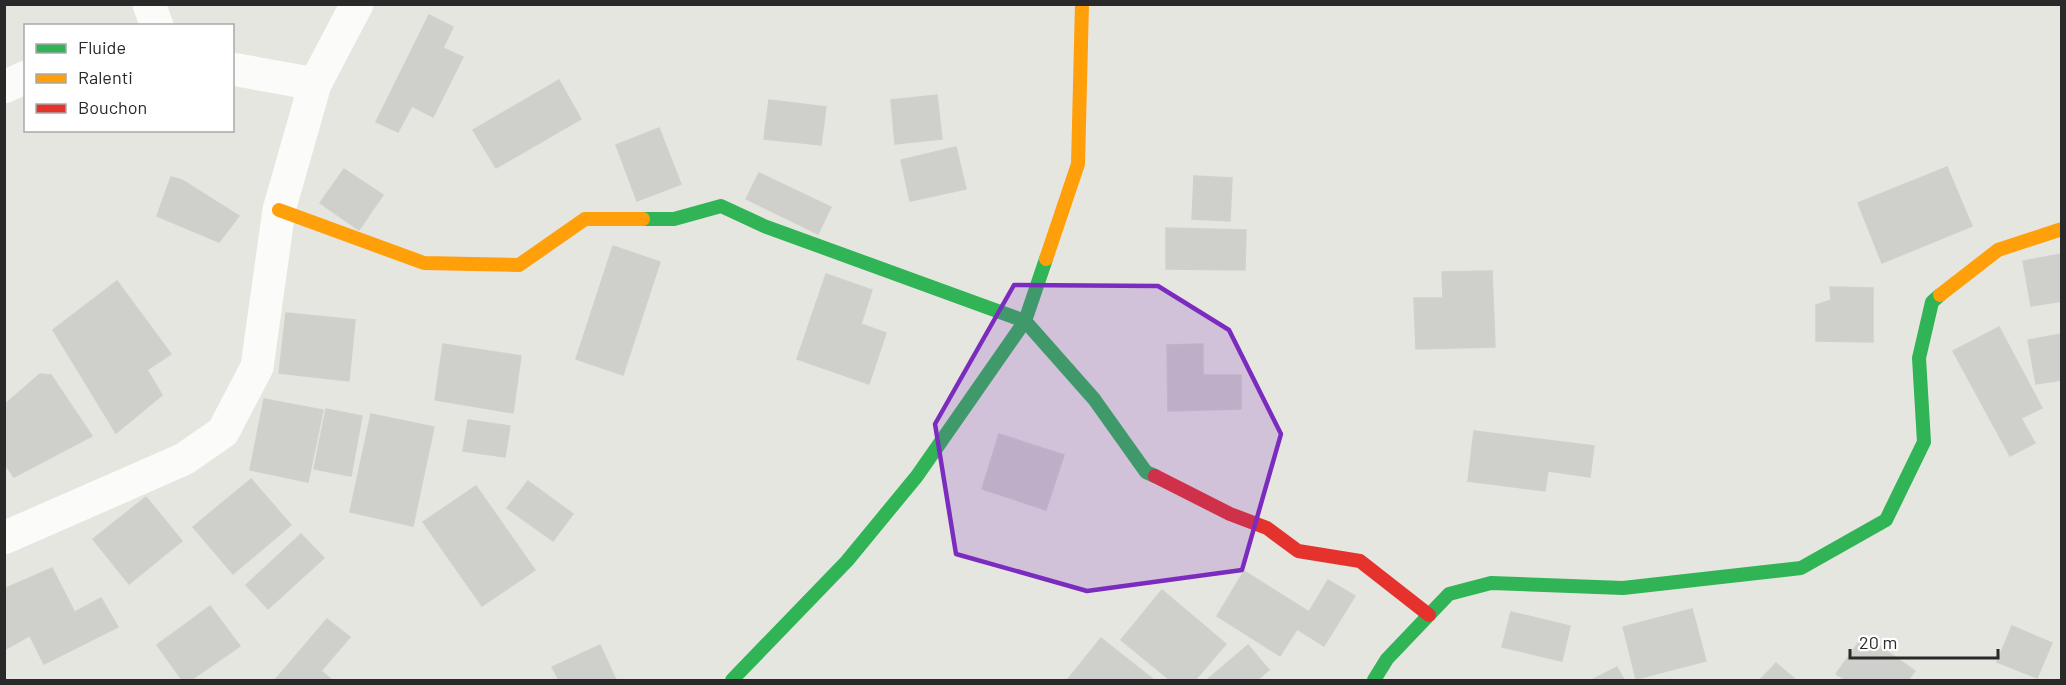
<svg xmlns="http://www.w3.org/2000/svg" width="2066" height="685" viewBox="0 0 2066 685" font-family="Barlow,sans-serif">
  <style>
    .building { fill: #cfcfcb; stroke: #d1d1cc; stroke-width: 1.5 }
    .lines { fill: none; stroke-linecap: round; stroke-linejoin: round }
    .street { stroke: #fbfbfa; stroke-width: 33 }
    .fast { stroke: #30b455; stroke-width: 14 }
    .slow { stroke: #ff9f0a; stroke-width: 14 }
    .jam { stroke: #e5322d; stroke-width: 14 }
    .marked { fill: #7b2cbf; fill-opacity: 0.2; stroke: #7b2cbf; stroke-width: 4.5; stroke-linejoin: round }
  </style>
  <rect width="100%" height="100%" fill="#e6e6e0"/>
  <g class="building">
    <polygon points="429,15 453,27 443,48 463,57 433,117 412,106 398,132 376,122"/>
    <polygon points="559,80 581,119 496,168 473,130"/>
    <polygon points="937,95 942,139 895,144 891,100"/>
    <polygon points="769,100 826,107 821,145 764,139"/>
    <polygon points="659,128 681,184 637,201 616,145"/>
    <polygon points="956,147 966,189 910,201 901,160"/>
    <polygon points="1947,167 1972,226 1882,263 1858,203"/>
    <polygon points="344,169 383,195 359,230 320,203"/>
    <polygon points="759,173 831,207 818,234 746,199"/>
    <polygon points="1194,176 1232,178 1230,221 1192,219"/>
    <polygon points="171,177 182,180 239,216 219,242 157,216"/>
    <polygon points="1166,228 1246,230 1245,270 1166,269"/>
    <polygon points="613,246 660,262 623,375 576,359"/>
    <polygon points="2062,254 2062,301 2031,306 2023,261"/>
    <polygon points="1492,271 1495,347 1416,349 1414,298 1443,298 1442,272"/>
    <polygon points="826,274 872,290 861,324 886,333 869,384 797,359"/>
    <polygon points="117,281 171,354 147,370 162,395 116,433 53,330"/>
    <polygon points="1830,287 1873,288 1873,342 1816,341 1816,305 1831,300"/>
    <polygon points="286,313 355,320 349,381 279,373"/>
    <polygon points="1999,327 2042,408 2021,418 2035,443 2010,456 1953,351"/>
    <polygon points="2062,334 2062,380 2036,384 2028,340"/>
    <polygon points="443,344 521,356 513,413 435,400"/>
    <polygon points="1203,344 1203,375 1241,375 1241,409 1168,411 1167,345"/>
    <polygon points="40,374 51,375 92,436 14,477 4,463 4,405"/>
    <polygon points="264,399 323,410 308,482 250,470"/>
    <polygon points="326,409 362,416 351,476 314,469"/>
    <polygon points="371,414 434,427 413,526 350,512"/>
    <polygon points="468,420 510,426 505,457 463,451"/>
    <polygon points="1474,431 1594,446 1590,477 1548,471 1545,491 1468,481"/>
    <polygon points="999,434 1064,455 1046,510 982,489"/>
    <polygon points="251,479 291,525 233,574 193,527"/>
    <polygon points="528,481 573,514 553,541 507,508"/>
    <polygon points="476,486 535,570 482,606 423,522"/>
    <polygon points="146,497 182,541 129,584 93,539"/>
    <polygon points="301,534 324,558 268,609 246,585"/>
    <polygon points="52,568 74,611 4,650 4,589"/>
    <polygon points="1244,571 1309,612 1328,580 1355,596 1324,646 1297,629 1280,656 1217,616"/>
    <polygon points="1162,590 1226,644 1195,680 1170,680 1121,640"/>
    <polygon points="101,598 118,627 44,664 30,636"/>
    <polygon points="210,606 240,646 191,680 182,680 157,645"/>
    <polygon points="1692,609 1706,661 1636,679 1623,627"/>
    <polygon points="1511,612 1570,626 1562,661 1502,647"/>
    <polygon points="327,619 350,637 321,671 332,680 275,680"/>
    <polygon points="2012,626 2052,643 2037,678 1997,662"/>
    <polygon points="1864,635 1915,671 1908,680 1846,680 1836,674"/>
    <polygon points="1101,638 1154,680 1070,680 1068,679"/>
    <polygon points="600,645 616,680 559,680 552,667"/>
    <polygon points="1248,645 1269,670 1257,680 1207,680"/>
    <polygon points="1776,663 1796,680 1760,680"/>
    <polygon points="1617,667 1624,680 1592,680"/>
  </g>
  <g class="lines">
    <g class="street">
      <polyline points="149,4 157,26"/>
      <polyline points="232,69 315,84"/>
      <polyline points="4,87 26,77"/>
      <polyline points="4,538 184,459 223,432 257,367 279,210 315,84 357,4"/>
    </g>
    <g class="fast">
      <polyline points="643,219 674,219 721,206 764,226 1025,321 1094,399 1146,472 1155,476"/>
      <polyline points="732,680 847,561 917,476 1025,321 1046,259"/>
      <polyline points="1374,680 1387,659 1449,594 1491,583 1623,588 1801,568 1886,520 1924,442 1919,358 1932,302 1940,295"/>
    </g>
    <g class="slow">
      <polyline points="279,210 424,263 519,265 585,219 643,219"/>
      <polyline points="1046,259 1078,164 1082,4"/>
      <polyline points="1940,295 1998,250 2062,229"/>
    </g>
    <polyline class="jam" points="1155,476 1230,514 1267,528 1298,551 1360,561 1429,615"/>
  </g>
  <path class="marked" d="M1014,285l144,1 71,44 52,104 -39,136 -155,21 -131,-37 -21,-130z"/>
  <rect width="2066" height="685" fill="none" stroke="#292929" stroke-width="12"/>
  <rect x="24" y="24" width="210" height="108" fill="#ffffff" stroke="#a9a9a9" stroke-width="1.5"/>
  <rect x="36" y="44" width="30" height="9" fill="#30b455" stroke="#a9a9a9" stroke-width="1.5"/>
  <text x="78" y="54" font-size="18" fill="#292929">Fluide</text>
  <rect x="36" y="74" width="30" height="9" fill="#ff9f0a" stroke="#a9a9a9" stroke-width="1.5"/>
  <text x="78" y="84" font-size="18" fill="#292929">Ralenti</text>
  <rect x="36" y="104" width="30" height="9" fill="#e5322d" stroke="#a9a9a9" stroke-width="1.5"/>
  <text x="78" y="114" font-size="18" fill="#292929">Bouchon</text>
  <path d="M1850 649v9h148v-9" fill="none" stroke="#292929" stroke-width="3"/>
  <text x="1859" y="649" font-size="18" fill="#292929" stroke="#ffffff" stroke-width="4.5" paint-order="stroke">20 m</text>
</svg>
